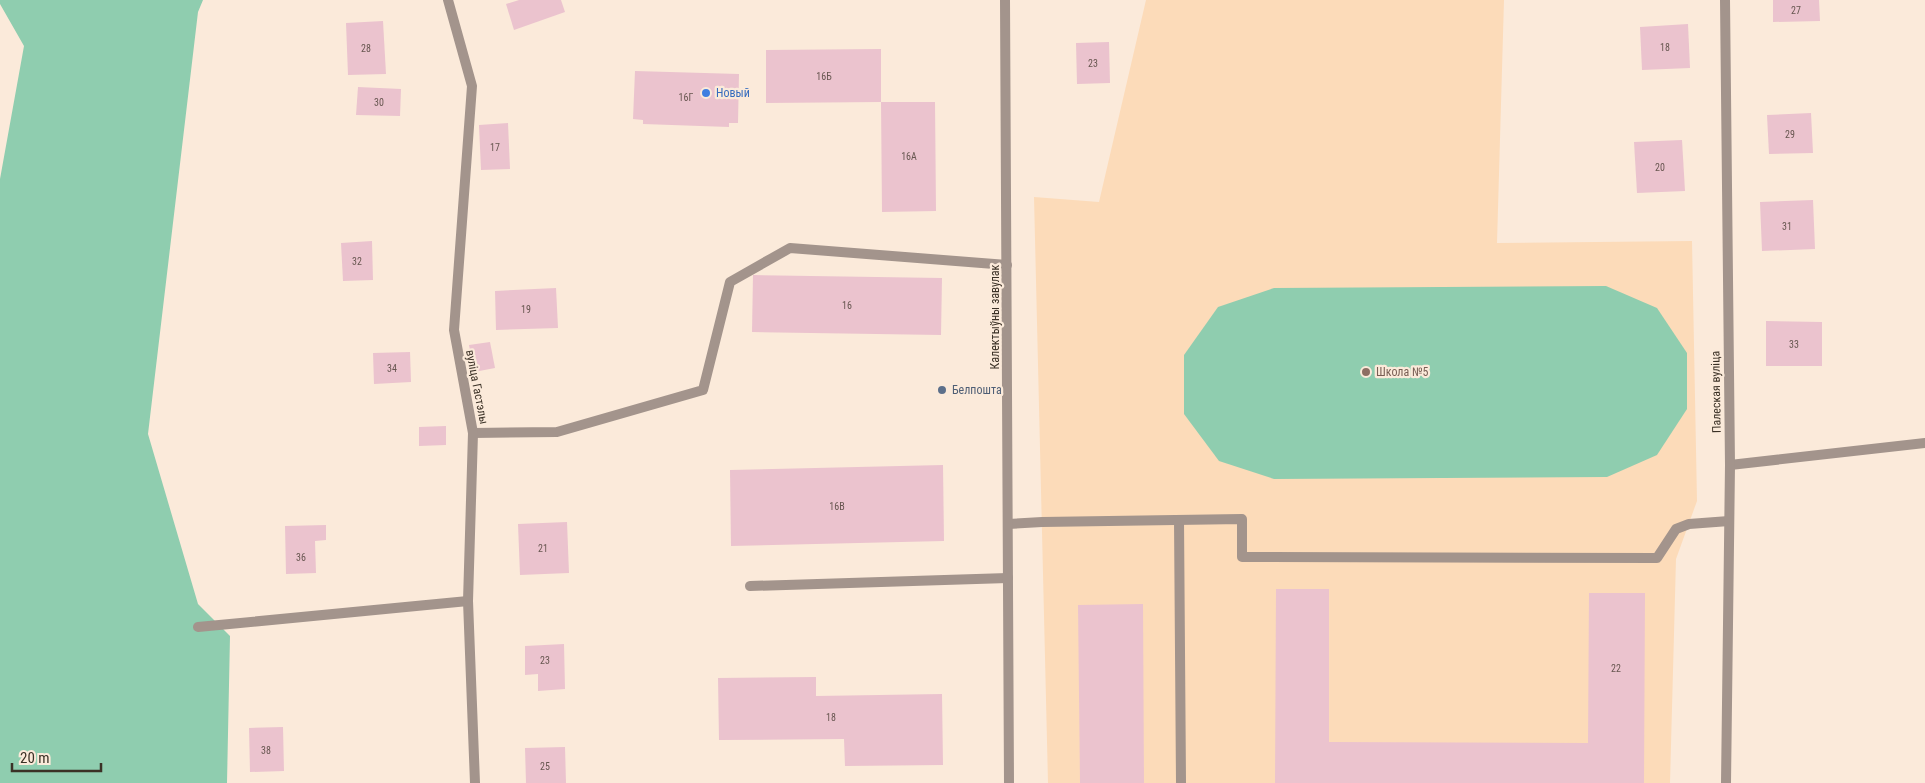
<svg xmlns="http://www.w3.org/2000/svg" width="1925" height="783" viewBox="0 0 1925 783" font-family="'Roboto Condensed',sans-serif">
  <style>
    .built { fill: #fcdbb9 }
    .green { fill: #8fcdaf }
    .building { fill: #ebc3ce }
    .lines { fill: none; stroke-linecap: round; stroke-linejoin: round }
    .service { stroke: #a3948c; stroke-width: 10 }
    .minor { stroke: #a3948c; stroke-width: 10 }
    .tertiary { stroke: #a3948c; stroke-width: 10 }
    .shop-dot { fill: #3f7fe0; stroke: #fbeada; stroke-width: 2 }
    .education-dot { fill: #8d6e63; stroke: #fbeada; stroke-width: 2 }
    .service-dot { fill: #5c6f8a; stroke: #fbeada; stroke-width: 2 }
    .labels { text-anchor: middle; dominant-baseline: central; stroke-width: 4.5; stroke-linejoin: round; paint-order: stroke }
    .number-label { font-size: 10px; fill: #675650 }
    .shop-label { font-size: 12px; fill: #366cbe; stroke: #fbeada; text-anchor: start }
    .street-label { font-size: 12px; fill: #3b3126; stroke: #fbeada }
    .education-label { font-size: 12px; fill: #785e54; stroke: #fbeada; text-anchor: start }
    .service-label { font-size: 12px; fill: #4e5e75; stroke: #fbeada; text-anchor: start }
  </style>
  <rect width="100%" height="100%" fill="#fbeada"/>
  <polygon class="built" points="1146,0 1504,0 1497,243 1692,241 1697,501 1676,559 1670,783 1048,783 1034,197 1099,202"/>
  <g class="green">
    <polygon points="0,0 203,0 198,12 148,434 198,604 230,636 227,783 0,783 0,179 24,46 0,4"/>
    <polygon points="1606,286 1657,308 1687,353 1687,409 1657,455 1607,477 1274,479 1219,461 1184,414 1184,355 1218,307 1274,288"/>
  </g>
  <g class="building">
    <polygon points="519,0 561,0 565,12 514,30 506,4"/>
    <polygon points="1773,0 1819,0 1820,21 1773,22"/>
    <polygon points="383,21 386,74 348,75 346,23"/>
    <polygon points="1688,24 1690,68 1642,70 1640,27"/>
    <polygon points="1109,42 1110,83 1077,84 1076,43"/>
    <polygon points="881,49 881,102 935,102 936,211 882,212 881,102 766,103 766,50"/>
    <polygon points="635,71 739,74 738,123 729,123 729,127 643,124 643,120 633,119"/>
    <polygon points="358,87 401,89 400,116 356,115"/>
    <polygon points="1811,113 1813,153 1769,154 1767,115"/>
    <polygon points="508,123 510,169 481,170 479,125"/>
    <polygon points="1682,140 1685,191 1637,193 1634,142"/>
    <polygon points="1813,200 1815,249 1762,251 1760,202"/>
    <polygon points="372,241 373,280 343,281 341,243"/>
    <polygon points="753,275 942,278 941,335 752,332"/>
    <polygon points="556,288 558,328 496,330 495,291"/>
    <polygon points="1766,321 1822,322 1822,366 1766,366"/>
    <polygon points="490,342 495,368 474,372 469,345"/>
    <polygon points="410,352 411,382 374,384 373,353"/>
    <polygon points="446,426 446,445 419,446 419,427"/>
    <polygon points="943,465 944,541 731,546 730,470"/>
    <polygon points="567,522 569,573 520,575 518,524"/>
    <polygon points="326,525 326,540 315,541 316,573 286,574 285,526"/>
    <polygon points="1276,589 1329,589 1329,742 1588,743 1589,593 1645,593 1644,783 1275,783"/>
    <polygon points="1143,604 1144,783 1080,783 1078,605"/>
    <polygon points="564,644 565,689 538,691 538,674 525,675 525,646"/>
    <polygon points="816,677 816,696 942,694 943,765 845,766 844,739 719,740 718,678"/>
    <polygon points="283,727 284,771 250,772 249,728"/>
    <polygon points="565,747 566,783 526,783 525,748"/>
  </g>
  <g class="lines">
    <g class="service">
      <polyline points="473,433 557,432 703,390 730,282 790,248 1007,265"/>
      <polyline points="1730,465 1925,443"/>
      <polyline points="1179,520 1181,783"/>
      <polyline points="1008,524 1042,522 1242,519 1242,557 1657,558 1676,529 1689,524 1729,521"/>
      <polyline points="750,586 1008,578"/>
      <polyline points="198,627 468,601"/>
    </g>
    <g class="minor">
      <polyline points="448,0 472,86 454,330 473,433 468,601 475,783"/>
      <polyline points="1725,0 1730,465 1726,783"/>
    </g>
    <polyline class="tertiary" points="1005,0 1009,783"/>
  </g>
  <circle class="shop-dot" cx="706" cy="93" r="5"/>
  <circle class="education-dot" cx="1366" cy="372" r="5"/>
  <circle class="service-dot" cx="942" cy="390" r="5"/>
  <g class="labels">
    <g class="number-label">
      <text x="1796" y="10">27</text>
      <text x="1665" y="47">18</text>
      <text x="366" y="48">28</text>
      <text x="1093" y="63">23</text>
      <text x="824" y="76">16Б</text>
      <text x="686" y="97">16Г</text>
      <text x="379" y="102">30</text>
      <text x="1790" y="134">29</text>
      <text x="495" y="147">17</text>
      <text x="909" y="156">16А</text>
      <text x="1660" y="167">20</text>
      <text x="1787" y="226">31</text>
      <text x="357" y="261">32</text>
      <text x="847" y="305">16</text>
      <text x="526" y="309">19</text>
      <text x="1794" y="344">33</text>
      <text x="392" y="368">34</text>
      <text x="837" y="506">16В</text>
      <text x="543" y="548">21</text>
      <text x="301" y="557">36</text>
      <text x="545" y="660">23</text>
      <text x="1616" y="668">22</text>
      <text x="831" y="717">18</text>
      <text x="266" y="750">38</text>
      <text x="545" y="766">25</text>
    </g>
    <g class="shop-label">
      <text x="716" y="93">Новый</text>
    </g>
    <g class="street-label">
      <text transform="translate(995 317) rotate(-90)">Калектыўны завулак</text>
      <text transform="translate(477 387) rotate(79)">вуліца Гастэлы</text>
      <text transform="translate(1716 392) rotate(-91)">Палеская вуліца</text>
    </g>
    <g class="education-label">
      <text x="1376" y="372">Школа №5</text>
    </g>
    <g class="service-label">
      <text x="952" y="390">Белпошта</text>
    </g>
  </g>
  <path d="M12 763v8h89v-8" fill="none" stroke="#3b3126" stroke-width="2.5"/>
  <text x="20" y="763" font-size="15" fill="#3b3126" stroke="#fbeada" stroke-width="4" paint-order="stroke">20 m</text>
</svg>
